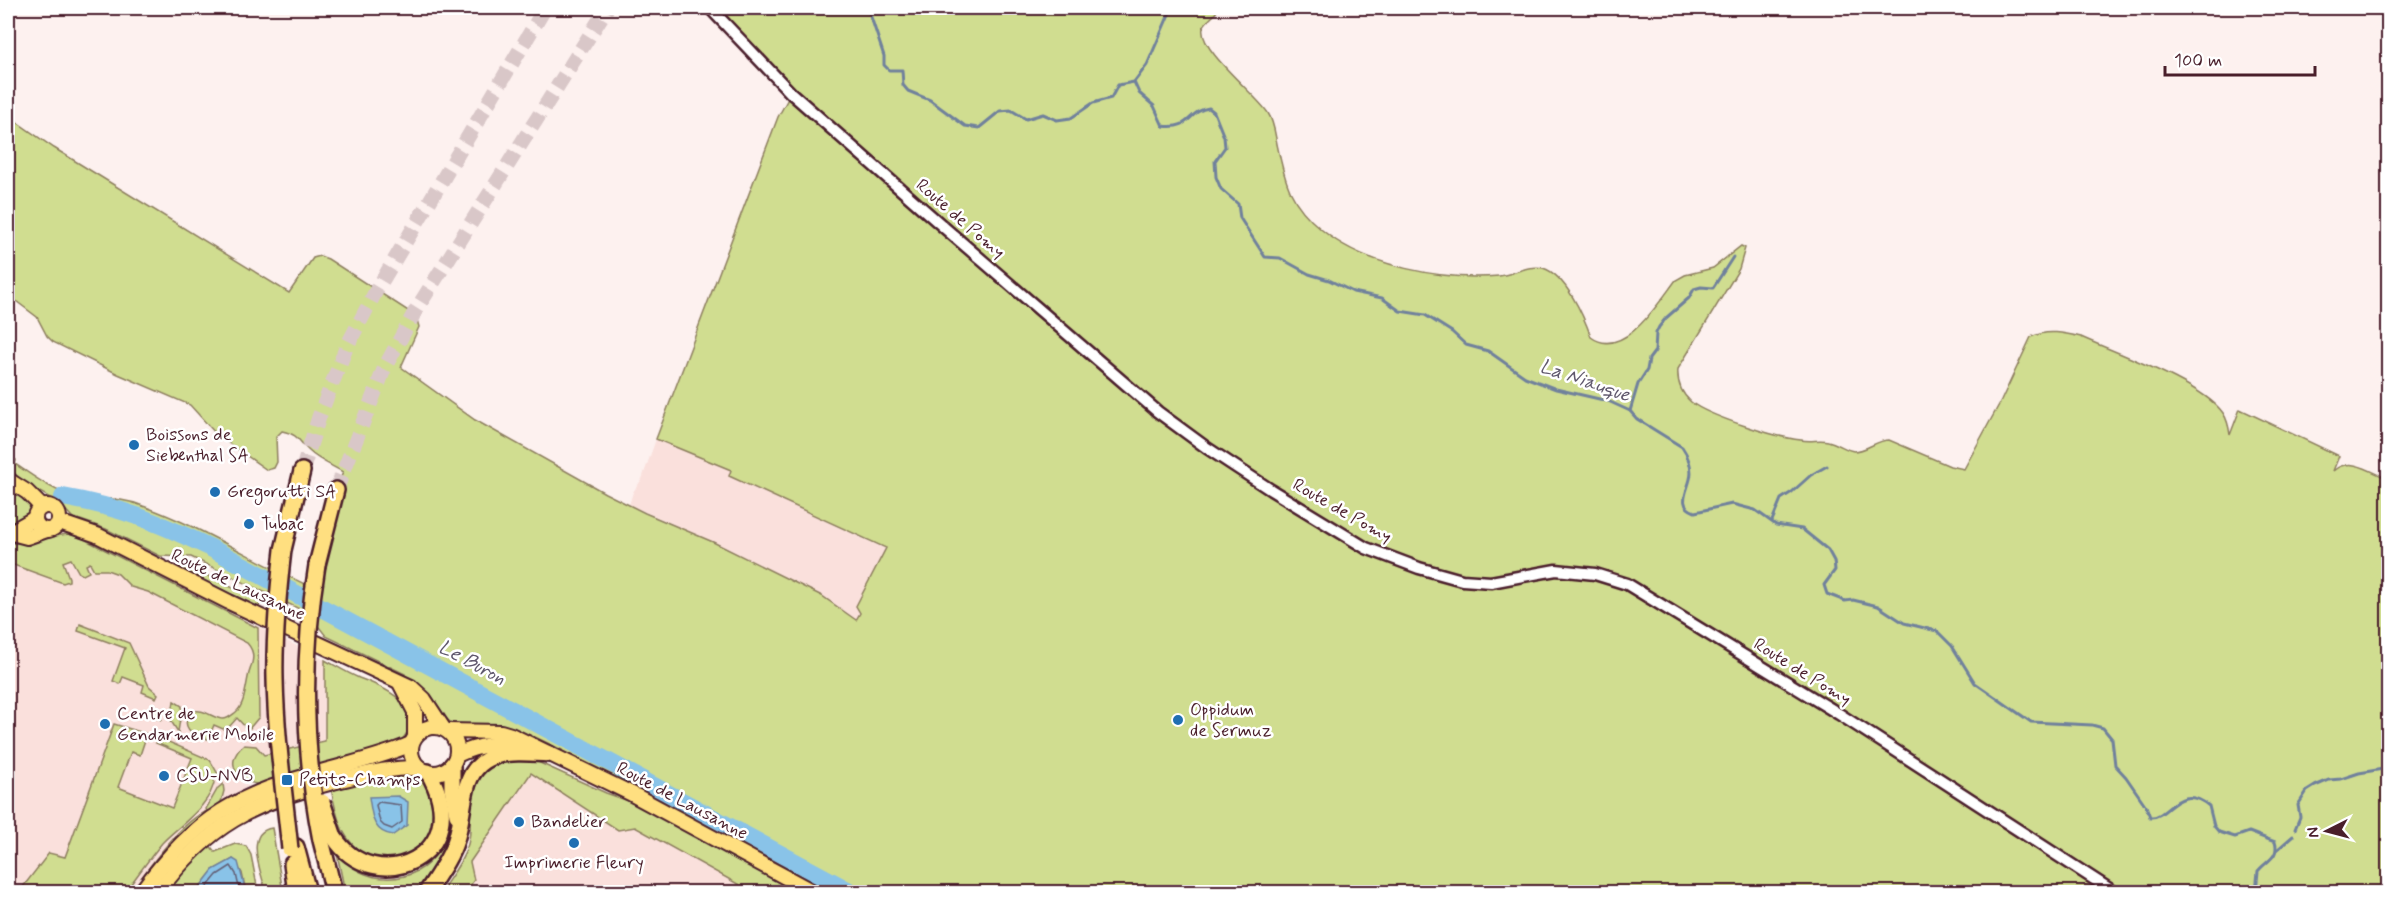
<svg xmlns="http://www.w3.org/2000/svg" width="2396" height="900" viewBox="0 0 2396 900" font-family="Mynerve,sans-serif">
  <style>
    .built { fill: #fae0dc }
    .green { fill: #d0dd90; stroke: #8d7e5e; stroke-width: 1.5 }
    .water { fill: #89c3e8; stroke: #70819c; stroke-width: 1.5 }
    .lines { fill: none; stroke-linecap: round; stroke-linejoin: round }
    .shore { stroke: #636177; stroke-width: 1.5 }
    .stream { stroke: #70819c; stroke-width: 3 }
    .river { stroke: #89c3e8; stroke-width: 18 }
    .highway-tunnel { stroke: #d9c7c8; stroke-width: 15; stroke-dasharray: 15 8; stroke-linecap: butt }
    .minor-casing { stroke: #4a1f2b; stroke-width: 15 }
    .major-casing { stroke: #4a1f2b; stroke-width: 18 }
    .highway-casing { stroke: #4a1f2b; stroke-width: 20 }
    .minor { stroke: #fff; stroke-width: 10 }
    .major { stroke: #ffdf80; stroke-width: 14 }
    .highway { stroke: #ffdf80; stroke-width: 15 }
    .highway-bridge-casing { stroke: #4a1f2b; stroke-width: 20; stroke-linecap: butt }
    .highway-bridge { stroke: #ffdf80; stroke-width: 15 }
    .poi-dot { fill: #1f6fb2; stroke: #fff; stroke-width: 2 }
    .labels { text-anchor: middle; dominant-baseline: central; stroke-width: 5; stroke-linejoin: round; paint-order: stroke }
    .street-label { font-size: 18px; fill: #4a1f2b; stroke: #fff }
    .poi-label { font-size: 18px; fill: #4a1f2b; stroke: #fff; text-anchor: start }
    .water-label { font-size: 20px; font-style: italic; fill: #60586d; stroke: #fff }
  </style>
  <rect width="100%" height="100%" fill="#fdf1ef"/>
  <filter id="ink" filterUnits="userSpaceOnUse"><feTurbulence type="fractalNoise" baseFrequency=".0167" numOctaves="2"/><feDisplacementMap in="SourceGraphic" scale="12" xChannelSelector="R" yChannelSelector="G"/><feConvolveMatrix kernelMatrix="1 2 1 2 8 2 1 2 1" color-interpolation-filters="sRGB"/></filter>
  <g filter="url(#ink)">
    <g class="built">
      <polygon points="656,439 731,470 729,476 886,549 857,605 860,613 856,620 822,596 806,588 713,542 629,505 633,492 642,479"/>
      <polygon points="57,525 97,535 113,555 325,660 325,741 263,755 256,746 234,759 234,765 229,775 257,792 225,808 141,892 8,892 8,532 51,530"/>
      <polygon points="530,772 618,830 634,827 752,892 466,892 474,880 470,862"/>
    </g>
    <g class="green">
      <path d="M710,8h508c-2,9 -13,12 -15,20 -5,22 54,67 65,85 6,9 7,21 9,31 8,38 12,59 45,86 43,36 121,51 177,46 13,-1 31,-12 44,-8 23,7 41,49 48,69 32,24 68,-35 85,-57l9,-5 28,-7 28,-22 4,2 -6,21 -61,100c-1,12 3,24 13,33 17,14 87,36 110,38 9,2 19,-1 27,1 9,2 18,9 26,10 13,0 22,-11 35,-11l61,26 14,3 37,-68 30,-64c16,-8 34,-4 50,0 35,16 121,46 142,76 4,6 6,14 7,22l10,-26 99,47 -6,15c17,-15 37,0 55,8v413h-1562l-265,-139 1,-3 -27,-13 -2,3 -77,-15 -6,-3 -45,-44v-4l-79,-38 -18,-23 -117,-56 -31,-1 -54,-27 -34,-12 -13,-14 -33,-19 -18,-17v-12l8,5 -1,4c14,9 36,26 52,30 26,7 49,1 76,12 59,21 113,56 170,82l23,-98 7,-18c-10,-6 -25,-12 -34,-21 -11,-10 -9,-16 -27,-20l-6,6 1,25 -3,6 -7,2 -50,-35 -27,-30 -72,-31 -65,-32 -6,-6 -10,-19 -29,-22v-179l46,32 235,145 24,-35 7,-2 8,3 88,57 3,11 -18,40 74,53 130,73 40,20 68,29 109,54 34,24 4,-7 -4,-7 30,-58 -157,-72 2,-6 -75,-31 122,-322 13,-24z"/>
      <polygon points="8,486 30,506 30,516 20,522 8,521"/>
      <path d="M70,534l10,3 178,91 1,89 -11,13 -11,-12 -7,8 -7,3 -9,-4 -6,14c-9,-3 -25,-7 -21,-20 0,-3 2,-5 5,-7 11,-5 21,7 31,7 5,0 9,-4 13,-7 9,-7 10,-28 13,-39 4,-12 7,-20 -2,-30l-99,-51 -17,-5 -13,-13 -11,-4h-13l-4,-7 -4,2 3,7 -6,3 -4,-2 -8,-14 -8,3 6,16v3l-6,2 -55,-20v-20c21,2 40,-8 62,-9z"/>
      <polygon points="188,566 260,601 259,608 176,567"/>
      <polygon points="80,624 129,643 149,686 158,694 156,698 142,692 144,685 123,677 120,684 113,681 125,648 78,631"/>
      <path d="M325,660c11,6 22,13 34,18 27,10 72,30 41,64l-134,42c-26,3 -45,-20 -22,-39l12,1 8,9 61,-14z"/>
      <polygon points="174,701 182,706 178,732 171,721"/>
      <polygon points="153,707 158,709 162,720 139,713 140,710 150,714"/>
      <path d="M114,724l33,10 -7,21 -9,-3 -13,35 54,21 20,-50 -36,-15 6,-4 48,21 9,16 -4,2c-4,29 -35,46 -53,65 -13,16 -25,33 -37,49h-106l30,-39 16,4z"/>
      <path d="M529,758l77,35 37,13 159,86h-50l-117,-65 -17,3 -87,-57 -61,89 4,18 -8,12h-25c9,-15 22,-30 27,-48 6,-21 -2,-43 5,-61 3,-8 13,-16 18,-22z"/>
      <path d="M401,773l23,8c7,16 15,39 5,57 -4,7 -14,14 -20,21l-40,2c-29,-26 -30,-35 -38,-72l41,-11z"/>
      <path d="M223,784l1,7 -3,11 -27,22 -59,68h-4c16,-22 51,-72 76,-81l-1,-2 12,-21z"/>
      <path d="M448,810h3c2,34 -15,54 -32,82h-74l-8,-38 2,-1c22,34 78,34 99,-2 8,-13 10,-26 10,-41z"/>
      <path d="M272,828l11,64h-17c-4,-18 -23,-60 6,-64z"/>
      <polygon points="209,844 215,852 235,844 246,846 251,855 258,891 246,892 242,873 233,859 213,870 196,892 165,892 178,876"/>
    </g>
    <g class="water">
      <path d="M398,796l10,6 -1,23 -14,10c-21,-3 -21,-20 -24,-38z"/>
      <polygon points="233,859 238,862 246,892 196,892 213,870"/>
    </g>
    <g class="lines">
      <g class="shore">
        <polygon points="379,802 401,805 402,822 392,829 384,826 380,822 376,805"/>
        <polyline points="203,892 217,875 231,866 236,874 240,892"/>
      </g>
      <g class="stream">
        <polyline points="863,8 870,14 884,56 884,65 889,70 902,70 903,85 908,91 930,100 965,126 979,128 1000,111 1011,110 1026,119 1043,114 1057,120 1071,118 1093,103 1111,98 1118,85 1134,82 1147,65 1170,12 1166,8"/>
        <path d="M1134,82l5,11 15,13 9,20c29,4 24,-15 46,-18l5,4 10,25 1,10 -10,14 1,16 5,12 17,15 2,14 25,39 15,1 29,16 20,6 24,12 29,6 18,13 25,4 27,17 14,13 22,6 37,26 31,12 52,12 22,10 7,8 45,28c6,8 11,22 8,32 -3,13 -13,27 5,33l37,-8 23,6 21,15 26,4 26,21 6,11 1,9 -11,15 3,9 18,7 8,-1 25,6 26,17 33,8 15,15 23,37 56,39 61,3 11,3 9,11 3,26 11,12 20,29 4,11c18,2 29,-36 59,-11l5,20 5,6 16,5 14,-5 26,10c5,15 -9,19 -17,29l-2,21"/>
        <polyline points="1630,411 1638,384 1647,370 1649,359 1655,351 1656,333 1659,327 1666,318 1689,298 1694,289 1701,287 1713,288 1733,257"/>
        <polyline points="1772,521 1781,499 1792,492 1811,475 1827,466"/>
        <polyline points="2295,829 2300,817 2298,805 2307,791 2315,786 2329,780 2341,779 2359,773 2383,769 2388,763"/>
        <polyline points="2277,850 2293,836"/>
      </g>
      <path class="river" d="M63,497c57,10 94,25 146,50l642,345"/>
      <g class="highway-tunnel">
        <polyline points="302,471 319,417 346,348 376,291 545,8"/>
        <polyline points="336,490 385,367 416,310 607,8"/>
      </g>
      <g class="minor-casing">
        <polyline id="minor" points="710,8 791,93 947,230 1158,412 1207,448 1271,490 1366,548 1419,568 1462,580 1491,582 1556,570 1595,574 1627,584 1839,714 2114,892"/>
      </g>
      <g class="major-casing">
        <g id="major">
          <polyline points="8,480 27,492 42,507"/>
          <circle cx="47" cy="518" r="12"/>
          <polyline points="59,522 97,535 229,602 411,687 424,699 443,728"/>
          <polyline points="8,532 27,537 47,530"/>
          <polyline points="9,533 35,518"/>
          <polyline points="400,683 415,712 415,735"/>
          <circle cx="434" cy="750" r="23"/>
          <polyline points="448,731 501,732 511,735 632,794 813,892"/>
          <path d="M457,755c23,-11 42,-12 68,-10"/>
          <path d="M141,892c57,-77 95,-97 187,-122 28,-8 56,-14 83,-26"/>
          <path d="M158,892c50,-68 95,-89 175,-110 30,-7 56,-15 87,-14"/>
        </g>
      </g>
      <g class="highway-casing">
        <g id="highway">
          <polyline points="283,550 302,471"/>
          <polyline points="317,565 336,490"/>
          <polyline points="452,765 452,788 457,815"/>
          <path d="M334,837c40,63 144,19 94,-65"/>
          <polyline points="321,840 334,892"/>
          <polyline points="296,847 308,892"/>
          <polyline points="292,864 296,892"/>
          <path d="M427,892c10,-16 23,-33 29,-52 5,-16 6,-33 10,-50 10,-43 48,-38 83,-36"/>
        </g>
      </g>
      <use href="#minor" class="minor"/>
      <use href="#major" class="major"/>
      <use href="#highway" class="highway"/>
      <g class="highway-bridge-casing">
        <g id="highway-bridge">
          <path d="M283,550c-5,43 -9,85 -8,129 1,57 9,113 15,170"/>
          <path d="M317,565c-15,92 -14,184 4,275"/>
          <polyline points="322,802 334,837"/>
        </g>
      </g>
      <use href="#highway-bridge" class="highway-bridge"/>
    </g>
  </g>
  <g class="poi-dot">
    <circle cx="134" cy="445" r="6"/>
    <circle cx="215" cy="492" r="6"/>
    <circle cx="249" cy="524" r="6"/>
    <circle cx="1178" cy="720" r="6"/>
    <circle cx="105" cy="724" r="6"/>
    <circle cx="164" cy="776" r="6"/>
    <rect x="281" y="774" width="12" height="12" rx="3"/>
    <circle cx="519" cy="822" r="6"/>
    <circle cx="574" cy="843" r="6"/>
  </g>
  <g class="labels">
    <g class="street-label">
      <text transform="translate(960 219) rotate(41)">Route de Pomy</text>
      <text transform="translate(1342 511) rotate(30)">Route de Pomy</text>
      <text transform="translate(238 585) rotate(25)">Route de Lausanne</text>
      <text transform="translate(1802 672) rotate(32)">Route de Pomy</text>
      <text transform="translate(682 801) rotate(28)">Route de Lausanne</text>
    </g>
    <g class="poi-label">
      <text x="146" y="435">Boissons de<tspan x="146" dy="21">Siebenthal SA</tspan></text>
      <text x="227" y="492">Gregorutti SA</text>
      <text x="261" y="524">Tubac</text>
      <text x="1190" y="710">Oppidum<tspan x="1190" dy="21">de Sermuz</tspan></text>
      <text x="117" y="714">Centre de<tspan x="117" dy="21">Gendarmerie Mobile</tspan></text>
      <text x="176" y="776">CSU-NVB</text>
      <text x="299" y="780">Petits-Champs</text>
      <text x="531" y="822">Bandelier</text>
      <text x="574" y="863" text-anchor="middle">Imprimerie Fleury</text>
    </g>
    <g class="water-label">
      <text transform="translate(1585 381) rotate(19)">La Niauque</text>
      <text transform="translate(472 663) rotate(28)">Le Buron</text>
    </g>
  </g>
  <rect width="2396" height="900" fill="none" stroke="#fff" stroke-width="30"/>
  <rect x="15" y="15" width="2366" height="870" fill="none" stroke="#4a1f2b" stroke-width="2" filter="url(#ink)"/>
  <g transform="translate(2327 831) rotate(264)" stroke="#ffffff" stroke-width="4.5" paint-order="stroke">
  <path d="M0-4.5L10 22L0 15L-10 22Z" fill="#4a1f2b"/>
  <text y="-9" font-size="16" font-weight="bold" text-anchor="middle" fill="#4a1f2b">N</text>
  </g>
  <path d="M2165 66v9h150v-9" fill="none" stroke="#4a1f2b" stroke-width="3"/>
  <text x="2174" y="66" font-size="18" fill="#4a1f2b" stroke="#ffffff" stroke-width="4.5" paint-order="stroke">100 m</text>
</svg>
